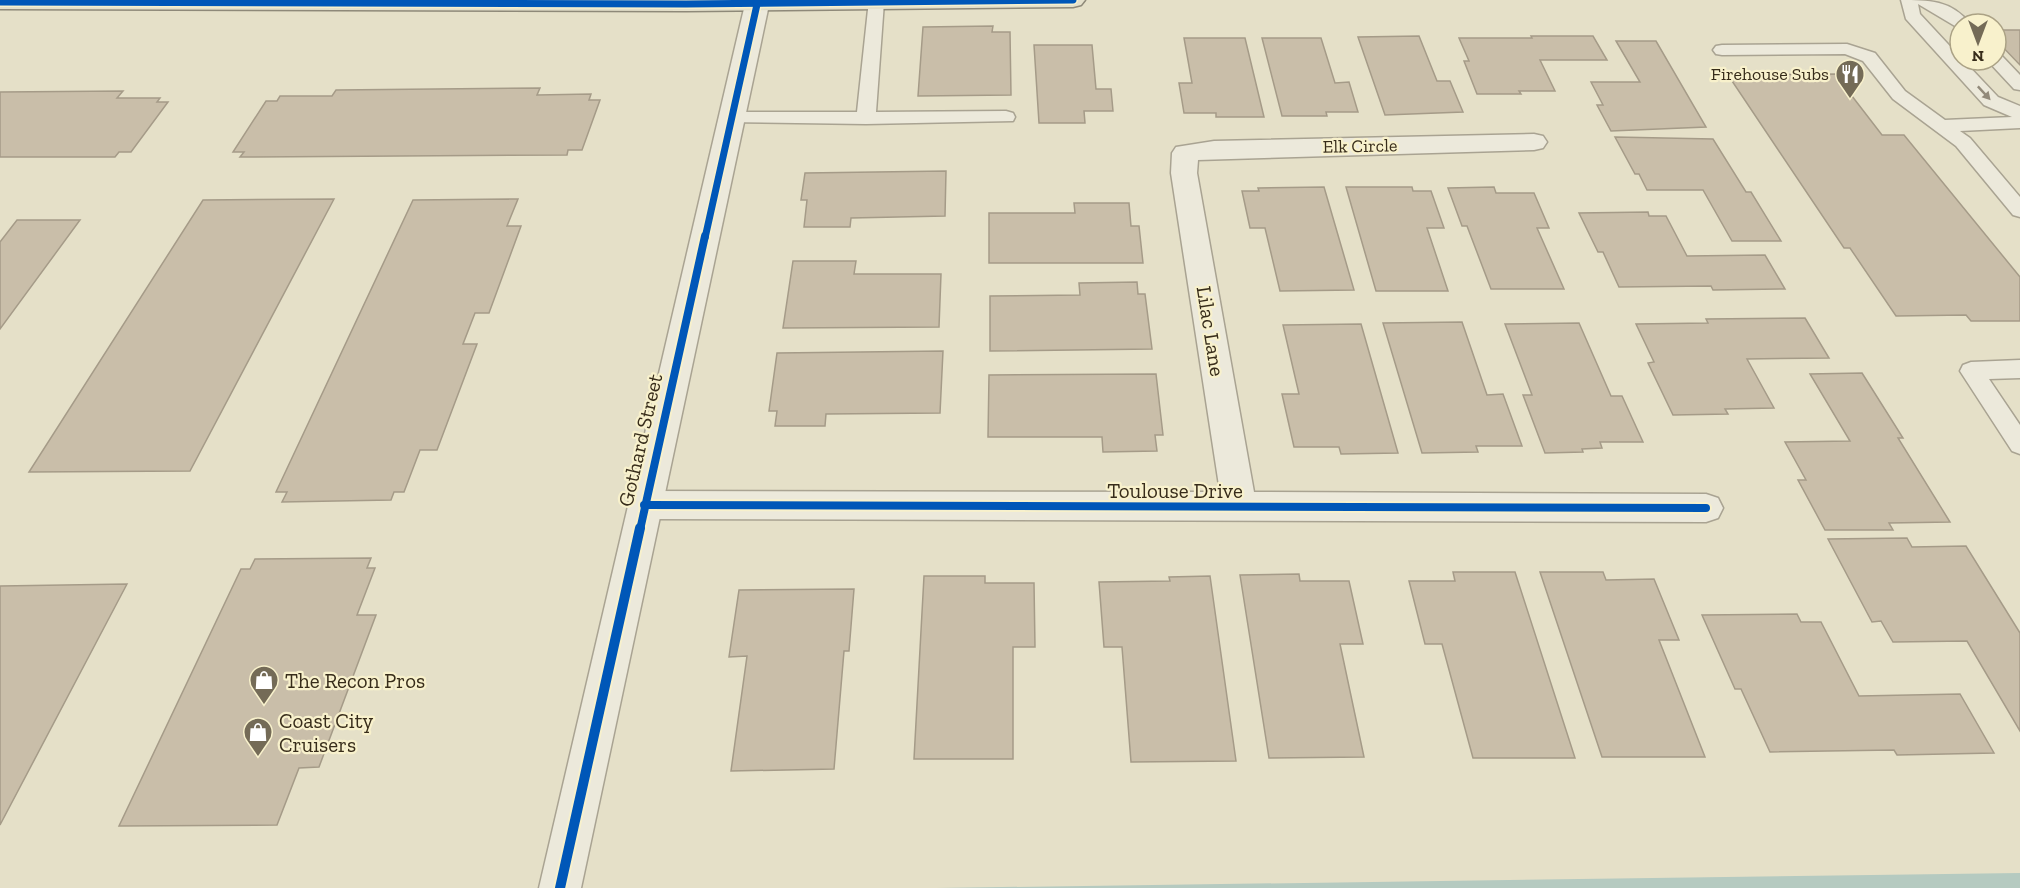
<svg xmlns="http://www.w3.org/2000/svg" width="2020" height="888" viewBox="0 0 2020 888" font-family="'Zilla Slab',serif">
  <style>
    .water { fill: #b5cac0 }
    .building { fill: #c9bea9; stroke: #a59b88; stroke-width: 1.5 }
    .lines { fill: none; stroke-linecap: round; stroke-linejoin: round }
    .service-casing { stroke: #a9a392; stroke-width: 3 }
    .minor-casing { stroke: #a9a392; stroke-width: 3 }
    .tertiary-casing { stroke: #a9a392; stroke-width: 3 }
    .primary-casing { stroke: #8e8979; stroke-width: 3 }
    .service { fill: #ece9db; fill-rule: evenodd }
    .minor { fill: #ece9db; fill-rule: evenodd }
    .tertiary { fill: #ece9db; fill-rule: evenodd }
    .primary { fill: #e4e0cb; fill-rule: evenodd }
    .cycleway-far2-casing { stroke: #f8f1cc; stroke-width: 10 }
    .cycleway-far1-casing { stroke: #f8f1cc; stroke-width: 12 }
    .cycleway-casing { stroke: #f8f1cc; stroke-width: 14 }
    .cycleway-far2 { stroke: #0057b8; stroke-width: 7 }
    .cycleway-far1 { stroke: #0057b8; stroke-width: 8 }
    .cycleway { stroke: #0057b8; stroke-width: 10 }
    .oneway { fill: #928a7a }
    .labels { text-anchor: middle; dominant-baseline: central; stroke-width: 4.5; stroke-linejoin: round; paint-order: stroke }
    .far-poi-label { font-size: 18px; fill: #372c1a; stroke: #f8f1cc; text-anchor: end }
    .far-street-label { font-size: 18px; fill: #372c1a; stroke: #f8f1cc }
    .street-label { font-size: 21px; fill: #372c1a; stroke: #f8f1cc }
    .poi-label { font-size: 21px; fill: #372c1a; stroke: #f8f1cc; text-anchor: start }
  </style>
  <rect width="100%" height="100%" fill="#e5e0c8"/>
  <polygon class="water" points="2020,873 2020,888 936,888"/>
  <g class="building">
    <polygon points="993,26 992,32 1010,32 1011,95 918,96 923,27"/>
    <polygon points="1996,30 2020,30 2020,65 1996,40"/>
    <polygon points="1419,36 1437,81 1450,81 1463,112 1385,115 1358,37"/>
    <polygon points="1531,36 1593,36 1607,60 1540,60 1555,91 1519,91 1521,94 1477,94 1464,61 1469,61 1459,38 1532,38"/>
    <polygon points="1184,38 1245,38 1264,117 1216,117 1216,113 1184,113 1179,83 1192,83"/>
    <polygon points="1262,38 1321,38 1335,83 1349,82 1358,112 1326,112 1327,116 1282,116"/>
    <polygon points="1616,41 1656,41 1706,127 1611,131 1597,105 1603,105 1591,82 1640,82"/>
    <polygon points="1034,45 1092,45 1096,89 1111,89 1113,111 1084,111 1085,123 1039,123"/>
    <polygon points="1835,74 1882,135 1904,135 2020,277 2020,321 1971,321 1966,315 1896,316 1850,248 1844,248 1728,75"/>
    <polygon points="540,88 537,95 591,94 589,100 600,100 582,150 568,150 567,155 240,157 244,152 233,152 266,101 277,101 280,96 332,96 336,90"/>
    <polygon points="123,91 117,98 160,98 157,102 168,102 131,152 119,152 115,157 0,157 0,92"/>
    <polygon points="1615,137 1713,139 1746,192 1751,192 1781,241 1732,241 1703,190 1647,190 1639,174 1635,174"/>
    <polygon points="946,171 945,216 851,218 850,227 804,227 807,200 801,200 805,173"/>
    <polygon points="1324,187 1354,290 1280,291 1265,228 1250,228 1242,191 1259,191 1258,188"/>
    <polygon points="1346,187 1412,187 1413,191 1431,191 1444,228 1427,228 1448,291 1376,291"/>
    <polygon points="1494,187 1496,193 1534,193 1549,228 1537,228 1564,289 1491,289 1467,226 1462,226 1448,188"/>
    <polygon points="334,199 190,471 29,472 203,200"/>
    <polygon points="518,199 507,226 521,226 489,313 475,313 463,344 477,344 437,450 420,450 404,492 394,492 391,500 282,502 287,492 276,492 413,200"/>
    <polygon points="1074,203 1129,203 1131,226 1139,226 1143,263 989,263 989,213 1075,213"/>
    <polygon points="1648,212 1649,216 1666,216 1687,256 1765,255 1785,289 1713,290 1711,286 1619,287 1603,252 1598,252 1579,213"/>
    <polygon points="17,220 80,220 0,329 0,242"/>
    <polygon points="793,261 856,261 854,274 941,274 939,327 783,328"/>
    <polygon points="1137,282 1138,294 1145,294 1152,349 990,351 990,296 1080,295 1079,283"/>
    <polygon points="1805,318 1829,358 1747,359 1774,408 1725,409 1728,414 1673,415 1648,363 1654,362 1636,324 1708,323 1706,319"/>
    <polygon points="1462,322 1487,395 1503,394 1522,446 1476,446 1478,452 1422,453 1383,323"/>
    <polygon points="1579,323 1611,396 1622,396 1643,442 1600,442 1602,448 1582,449 1583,452 1545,453 1523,395 1532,395 1505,324"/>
    <polygon points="1361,324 1398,453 1341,454 1339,447 1294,447 1282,394 1299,394 1283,325"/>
    <polygon points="943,351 940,413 826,414 825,426 775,426 777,411 769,411 777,353"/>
    <polygon points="1862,373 1903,438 1898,438 1950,522 1889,523 1893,530 1825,530 1798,480 1806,480 1785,442 1850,441 1810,374"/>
    <polygon points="1156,374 1163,435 1155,435 1157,451 1103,452 1102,437 988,437 989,375"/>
    <polygon points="1907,538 1912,547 1966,546 2020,633 2020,731 1967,641 1893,642 1881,621 1872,622 1828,539"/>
    <polygon points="371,558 367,568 375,568 357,615 376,615 319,767 299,768 277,825 119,826 241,569 250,569 255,559"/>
    <polygon points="1453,572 1515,572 1575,758 1473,758 1442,644 1425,644 1409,581 1455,581"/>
    <polygon points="1540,572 1603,572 1606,580 1654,579 1679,640 1659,640 1705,757 1602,757"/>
    <polygon points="1299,574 1300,581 1349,581 1363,644 1340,644 1364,757 1269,758 1240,575"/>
    <polygon points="924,576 985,576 985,583 1034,583 1035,647 1013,647 1013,759 914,759"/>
    <polygon points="1210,576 1236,761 1131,762 1122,647 1104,647 1099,582 1170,581 1169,577"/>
    <polygon points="127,584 0,825 0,586"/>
    <polygon points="854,589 849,651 844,651 834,769 731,771 747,656 729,657 739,590"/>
    <polygon points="1797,614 1801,622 1821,622 1859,696 1960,694 1994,753 1897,755 1894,750 1770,752 1741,689 1735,689 1702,615"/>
  </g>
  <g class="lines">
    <g class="service-casing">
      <g id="service">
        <polygon points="869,0 883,0 884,2 876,112 1006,111 1013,113 1015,117 1013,121 866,124 724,122 722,118 724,114 731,112 857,112"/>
        <path d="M1901,0c27,0 51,0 69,24h-10v5l-42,-25 2,10 40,43v3h3l35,37 22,9v22l-60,3 10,7 50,59v20l-7,-2 -57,-69 -63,-47 -30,-38 -18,-7 -123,1 -6,-1 -3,-4 3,-4 6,-1 125,-1 28,9 30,38 40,29 67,-3 -28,-12 -78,-86z"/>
        <polygon points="1996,55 2002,56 2020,75 2020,90 2014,89 1987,60 1996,60"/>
        <polygon points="2020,360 2020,378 1989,379 2020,425 2020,454 2012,451 1960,371 1963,365 1971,362"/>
      </g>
    </g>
    <g class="minor-casing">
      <polygon id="minor" points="1534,134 1543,136 1547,142 1543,148 1534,150 1198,160 1197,173 1254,492 1706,494 1718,498 1723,508 1718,518 1706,522 644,519 632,515 627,505 632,495 644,491 1220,492 1171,173 1172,153 1176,147 1214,141"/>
    </g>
    <g class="tertiary-casing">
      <polygon id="tertiary" points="746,0 770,0 581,888 539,888"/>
    </g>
    <g class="primary-casing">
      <polygon id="primary" points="0,0 1085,0 1081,5 1073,7 686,11 0,9"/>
    </g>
    <use href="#service" class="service"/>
    <use href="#minor" class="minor"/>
    <use href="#tertiary" class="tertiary"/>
    <use href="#primary" class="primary"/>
    <g class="cycleway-far2-casing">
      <g id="cycleway-far2">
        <polyline points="0,2 686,4 1073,0"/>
        <polyline points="705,238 758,0"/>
      </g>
    </g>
    <g class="cycleway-far1-casing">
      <g id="cycleway-far1">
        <polyline points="644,505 1706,508"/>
        <polyline points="640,530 705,236"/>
      </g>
    </g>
    <g class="cycleway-casing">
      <polyline id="cycleway" points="560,888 640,528"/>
    </g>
    <use href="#cycleway-far2" class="cycleway-far2"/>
    <use href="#cycleway-far1" class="cycleway-far1"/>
    <use href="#cycleway" class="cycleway"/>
  </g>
  <defs><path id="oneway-solid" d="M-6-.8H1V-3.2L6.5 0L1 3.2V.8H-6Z" transform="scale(1.5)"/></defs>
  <use class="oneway" href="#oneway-solid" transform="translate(1984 93) rotate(47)"/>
  <defs>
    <g id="restaurant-pin" transform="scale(1.5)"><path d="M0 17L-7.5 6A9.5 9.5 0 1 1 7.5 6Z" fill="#746b57" stroke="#f8f1cc"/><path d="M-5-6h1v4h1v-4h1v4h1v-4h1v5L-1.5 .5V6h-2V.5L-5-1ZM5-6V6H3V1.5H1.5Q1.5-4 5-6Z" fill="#fff"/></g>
    <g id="shop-pin" transform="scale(1.5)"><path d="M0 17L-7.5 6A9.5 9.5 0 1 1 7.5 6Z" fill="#746b57" stroke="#f8f1cc"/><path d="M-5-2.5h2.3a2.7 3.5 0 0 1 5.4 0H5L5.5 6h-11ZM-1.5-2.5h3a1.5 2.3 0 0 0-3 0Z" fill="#fff"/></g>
  </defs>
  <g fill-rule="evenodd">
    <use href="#restaurant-pin" x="1850" y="74"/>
    <use href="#shop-pin" x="264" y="680"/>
    <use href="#shop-pin" x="258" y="732"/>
  </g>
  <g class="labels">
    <g class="far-poi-label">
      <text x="1829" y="74">Firehouse Subs</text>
    </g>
    <g class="far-street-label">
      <text transform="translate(1360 146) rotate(-1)">Elk Circle</text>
    </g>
    <g class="street-label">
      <text transform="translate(1211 331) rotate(81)">Lilac Lane</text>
      <text transform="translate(640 440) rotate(-77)">Gothard Street</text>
      <text x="1175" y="490">Toulouse Drive</text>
    </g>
    <g class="poi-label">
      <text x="285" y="680">The Recon Pros</text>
      <text x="279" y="720">Coast City<tspan x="279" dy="24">Cruisers</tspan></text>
    </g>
  </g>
  <g transform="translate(1978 42) rotate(180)"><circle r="28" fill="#f8f1cc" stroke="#aba285" stroke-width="1.5"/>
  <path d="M0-4.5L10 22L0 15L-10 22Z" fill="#746b57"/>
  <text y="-9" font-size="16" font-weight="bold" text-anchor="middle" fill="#372c1a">N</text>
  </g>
</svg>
